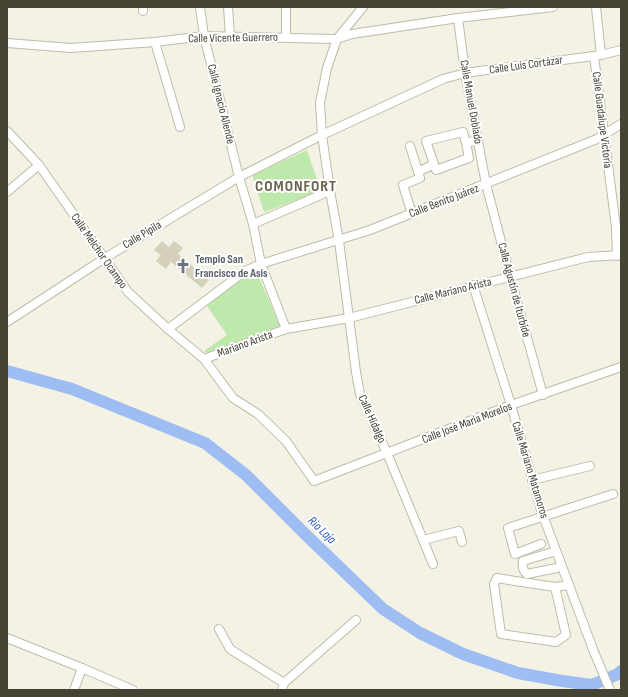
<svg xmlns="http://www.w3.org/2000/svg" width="628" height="697" viewBox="0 0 628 697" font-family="'Sofia Sans Condensed',sans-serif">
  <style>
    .green { fill: #bfe9ac }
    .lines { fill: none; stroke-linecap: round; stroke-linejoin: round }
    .river { stroke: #9ebdf2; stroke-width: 12 }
    .building { fill: #d5d0ba }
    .minor-casing { stroke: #bfbca7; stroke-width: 10 }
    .minor { stroke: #fff; stroke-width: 8 }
    .labels { text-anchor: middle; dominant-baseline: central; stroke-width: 4; stroke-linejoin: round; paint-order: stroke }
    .street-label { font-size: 12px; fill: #454334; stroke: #fff }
    .worship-label { font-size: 12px; font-weight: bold; fill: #5b616d; stroke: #fff; text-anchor: start }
    .water-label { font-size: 13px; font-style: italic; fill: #2a5ab4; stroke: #fff }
    .district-label { font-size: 16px; font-weight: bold; letter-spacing: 1px; fill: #69634b; stroke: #fff }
  </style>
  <rect width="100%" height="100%" fill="#f3f2e5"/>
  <g class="green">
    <polygon points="307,150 321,191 264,212 252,175"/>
    <polygon points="256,270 280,326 208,353 204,351 227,335 207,306 244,274"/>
  </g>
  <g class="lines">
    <polyline class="river" points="7,371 72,389 205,443 246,475 305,534 383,609 420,633 463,654 518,673 562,681 592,685 618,674 621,671"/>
  </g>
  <polygon class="building" points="162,241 169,247 174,241 183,248 178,254 209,280 202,288 171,262 166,269 156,261 161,255 154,250"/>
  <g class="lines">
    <g class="minor-casing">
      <g id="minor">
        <polyline points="143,7 143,11"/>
        <polyline points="200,7 204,36 239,177 253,224 261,264 286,329"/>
        <polyline points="228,7 230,36"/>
        <polyline points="363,7 337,39 327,68 320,103 322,135 330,191 339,241 356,372 360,394 387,453 433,564"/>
        <polyline points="596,7 601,55"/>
        <polyline points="458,18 465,73 486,184 510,276 543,395"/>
        <polyline points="286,37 286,7"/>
        <polyline points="155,42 180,127"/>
        <polyline points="7,43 71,48 155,42 204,36 337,39 352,34 458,18 553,7"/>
        <polyline points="594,56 616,227 617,256"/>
        <polyline points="7,131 39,165 128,292 168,329 204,359 233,398 258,414 286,441 314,481 511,405 621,367"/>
        <polyline points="466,143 469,158 436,170 426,141 463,132 466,143 478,140"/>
        <polyline points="410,146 420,178 403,185 412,214"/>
        <polyline points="418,172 434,164"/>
        <polyline points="7,192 39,165"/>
        <polyline points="253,224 330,191"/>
        <polyline points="473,285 511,405 542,513 594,652 610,690"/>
        <polyline points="7,322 105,258 239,177 322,135 443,79 465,73 601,55 621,50"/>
        <polyline points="168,329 245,271 261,264 370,230 597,139 621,124"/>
        <polyline points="204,359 286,329 349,318 588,257 621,255"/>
        <polyline points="532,480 590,466"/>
        <polyline points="423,540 459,531 462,542"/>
        <polyline points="541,544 515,554 508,528 613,494"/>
        <path d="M556,551l-33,10c-1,5 0,10 4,13l35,-7"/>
        <polyline points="555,587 566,635 556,642 501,634 494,584 497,578 515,581 555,587 569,585"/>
        <polyline points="219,629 230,649 284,683"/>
        <polyline points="7,638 82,668 133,690"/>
        <polyline points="74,690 82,668"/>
        <polyline points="282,690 284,683 356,620"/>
      </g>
    </g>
    <use href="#minor" class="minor"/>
  </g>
  <defs>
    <g id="church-bare" transform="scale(1.2)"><path d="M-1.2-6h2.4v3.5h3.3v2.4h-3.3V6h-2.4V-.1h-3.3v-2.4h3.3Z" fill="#6b7280" stroke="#fff" stroke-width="2.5" paint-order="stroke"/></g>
  </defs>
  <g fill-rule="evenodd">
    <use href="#church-bare" x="183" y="266"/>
  </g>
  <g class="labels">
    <g class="street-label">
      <text transform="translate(233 38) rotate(-1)">Calle Vicente Guerrero</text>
      <text transform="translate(526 65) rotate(-8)">Calle Luis Cortázar</text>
      <text transform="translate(471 102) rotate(80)">Calle Manuel Doblado</text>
      <text transform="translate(221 104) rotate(76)">Calle Ignacio Allende</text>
      <text transform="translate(602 120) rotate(83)">Calle Guadalupe Victoria</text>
      <text transform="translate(444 201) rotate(-21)">Calle Benito Juárez</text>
      <text transform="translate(142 235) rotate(-31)">Calle Pípila</text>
      <text transform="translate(99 251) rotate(55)">Calle Melchor Ocampo</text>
      <text transform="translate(514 290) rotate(75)">Calle Agustín de Iturbide</text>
      <text transform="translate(453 291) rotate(-14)">Calle Mariano Arista</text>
      <text transform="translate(245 344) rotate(-20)">Mariano Arista</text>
      <text transform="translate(372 419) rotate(66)">Calle Hidalgo</text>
      <text transform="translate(467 423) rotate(-21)">Calle José María Morelos</text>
      <text transform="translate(530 470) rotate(73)">Calle Mariano Matamoros</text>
    </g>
    <g class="worship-label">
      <text x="195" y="259">Templo San<tspan x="195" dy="14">Francisco de Asís</tspan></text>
    </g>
    <g class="water-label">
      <text transform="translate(322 530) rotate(44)">Rio Laja</text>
    </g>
    <g class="district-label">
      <text x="296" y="186">COMONFORT</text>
    </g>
  </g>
  <rect width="628" height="697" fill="none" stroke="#454334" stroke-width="16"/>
</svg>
